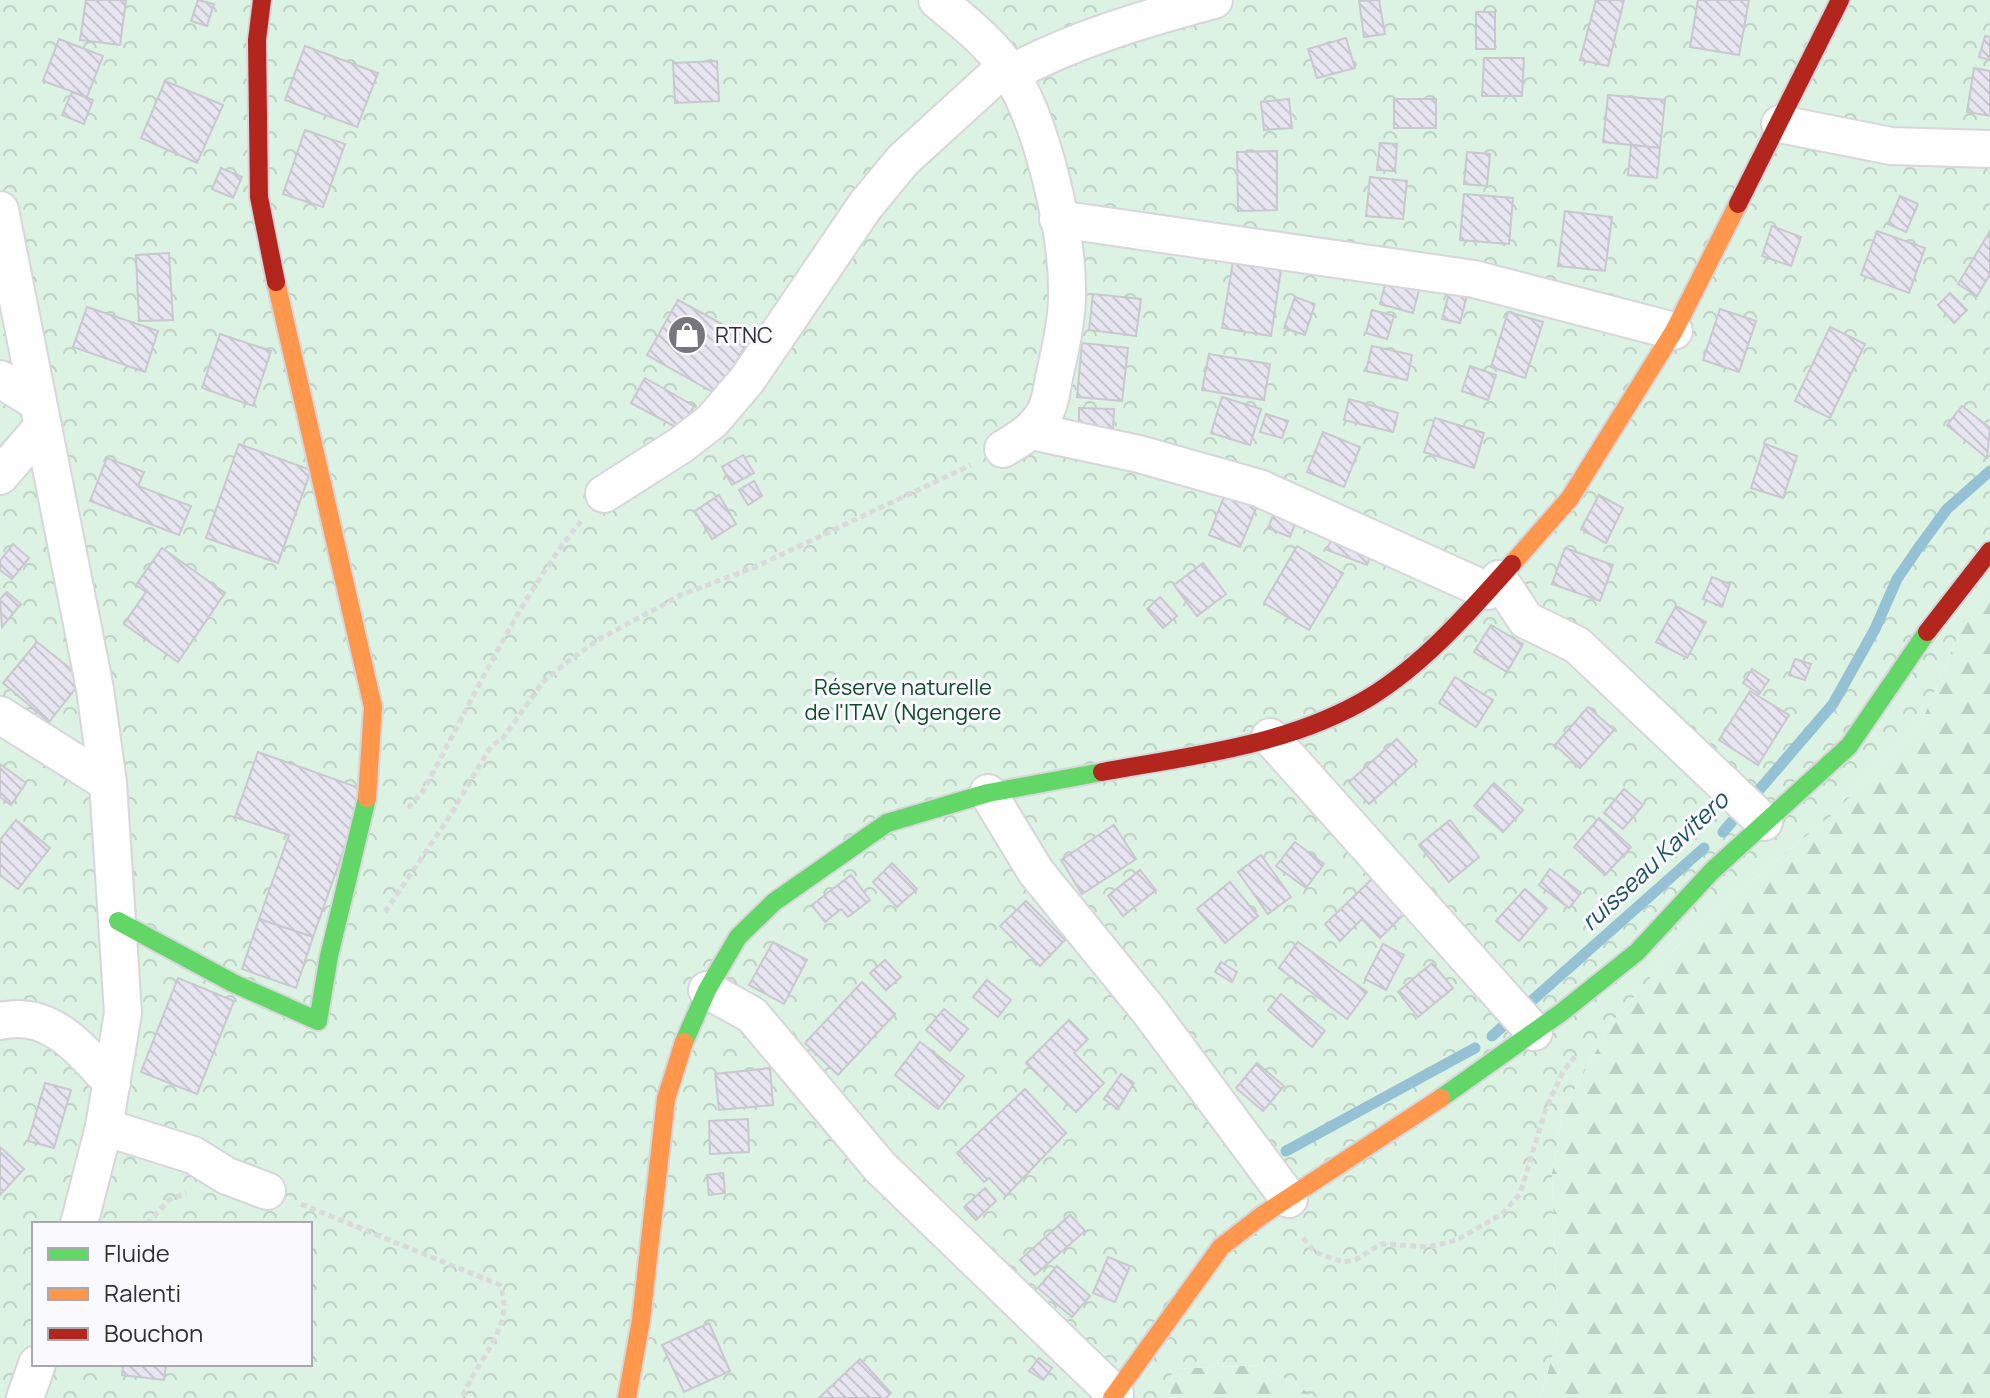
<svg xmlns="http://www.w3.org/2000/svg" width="1990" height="1398" viewBox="0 0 1990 1398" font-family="Manrope,sans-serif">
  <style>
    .forest { fill: url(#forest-firs) }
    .park { fill: url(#park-crowns); fill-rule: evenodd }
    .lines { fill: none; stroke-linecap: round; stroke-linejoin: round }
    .stream { stroke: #94c2d4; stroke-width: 11 }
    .building { fill: url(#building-back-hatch); stroke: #c9c8ce; stroke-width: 2 }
    .street-casing { stroke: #d6d6db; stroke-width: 40 }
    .fast-casing { stroke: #d6d6db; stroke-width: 22 }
    .slow-casing { stroke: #d6d6db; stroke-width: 22 }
    .jam-casing { stroke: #d6d6db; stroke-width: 22 }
    .path { stroke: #dadadb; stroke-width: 5; stroke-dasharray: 6 4; stroke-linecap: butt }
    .street { stroke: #fefeff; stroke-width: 36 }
    .fast { stroke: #63d668; stroke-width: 18 }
    .slow { stroke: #ff974d; stroke-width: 18 }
    .jam { stroke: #b3261e; stroke-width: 18 }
    .labels { text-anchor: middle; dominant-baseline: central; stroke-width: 6; stroke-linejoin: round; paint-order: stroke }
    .poi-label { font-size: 22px; fill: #302e38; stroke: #f9f9fe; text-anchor: start }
    .park-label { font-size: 22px; fill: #104c29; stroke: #f9f9fe }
    .water-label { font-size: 24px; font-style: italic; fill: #1c5164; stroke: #f9f9fe }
  </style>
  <defs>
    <pattern id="forest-firs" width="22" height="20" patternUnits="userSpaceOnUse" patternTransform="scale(2)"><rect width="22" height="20" fill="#dcf2e3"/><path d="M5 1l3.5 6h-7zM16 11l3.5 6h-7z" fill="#bdd0c4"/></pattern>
    <pattern id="park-crowns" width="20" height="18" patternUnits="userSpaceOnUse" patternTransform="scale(2)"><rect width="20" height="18" fill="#dcf2e3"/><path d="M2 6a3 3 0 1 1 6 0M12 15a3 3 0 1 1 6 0" fill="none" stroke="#bdd0c4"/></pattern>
    <pattern id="building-back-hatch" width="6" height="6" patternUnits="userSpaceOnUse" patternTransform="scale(2)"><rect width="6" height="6" fill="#e6e5f0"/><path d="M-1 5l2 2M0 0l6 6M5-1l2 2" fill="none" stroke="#c6c5cf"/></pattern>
  </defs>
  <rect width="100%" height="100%" fill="#fafafd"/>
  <g class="forest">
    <polygon points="1990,586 1990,1398 1540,1398 1558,1337 1552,1173 1562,1112 1612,1022 1689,933 1835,812 1921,723 1968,612"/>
    <polygon points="1261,1365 1318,1398 1170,1398 1171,1369"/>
  </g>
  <path class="park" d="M0,0h1990v586l-22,26 -47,111 -86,89 -146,121 -77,89 -50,90 -10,61 6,164 -18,61h-222l-57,-33 -89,4 -2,29h-1170zM34,1224h276v140h-276z"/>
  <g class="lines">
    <g class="stream">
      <polyline points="1723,832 1833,704 1875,629 1897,579 1919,547 1947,509 1990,471"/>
      <polyline points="1492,1036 1704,848"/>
      <polyline points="1286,1151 1475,1048"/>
    </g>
  </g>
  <g class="building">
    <polygon points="86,0 126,0 120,45 80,40"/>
    <polygon points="198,0 214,4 207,26 191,21"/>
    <polygon points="1379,0 1385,34 1364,37 1359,1"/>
    <polygon points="1596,0 1624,0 1608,66 1580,60"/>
    <polygon points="1698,0 1749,0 1739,55 1690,47"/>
    <rect x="1476" y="12" width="19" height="37"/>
    <polygon points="1985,36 1990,37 1990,60 1979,57"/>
    <polygon points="1346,38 1355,68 1317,78 1308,49"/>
    <polygon points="59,39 103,56 87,97 43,81"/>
    <polygon points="305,46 378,73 357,127 285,100"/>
    <polygon points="1484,58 1524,58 1522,96 1482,96"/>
    <polygon points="717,61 719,101 675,103 673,63"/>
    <polygon points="1974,68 1990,71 1990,116 1967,112"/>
    <polygon points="165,81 223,105 197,163 141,138"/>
    <polygon points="72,92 93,100 84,124 62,115"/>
    <polygon points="1608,95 1665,100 1660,148 1603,142"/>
    <polygon points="1289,99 1292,128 1264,130 1261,102"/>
    <rect x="1394" y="99" width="42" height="29"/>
    <polygon points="305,130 345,144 323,207 283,194"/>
    <polygon points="1380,143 1397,144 1395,171 1377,170"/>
    <polygon points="1631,145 1660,148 1657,178 1628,175"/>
    <polygon points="1277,151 1277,210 1238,211 1237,152"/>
    <polygon points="1467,152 1490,154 1487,186 1464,184"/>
    <polygon points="221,168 242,177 233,198 212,189"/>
    <polygon points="1370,177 1407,181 1403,219 1366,216"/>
    <polygon points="1464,194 1513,198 1509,244 1460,240"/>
    <polygon points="1900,196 1918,204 1906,232 1888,224"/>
    <polygon points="1565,211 1612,217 1605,271 1558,266"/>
    <polygon points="1772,226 1801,237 1791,266 1762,256"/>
    <polygon points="1877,231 1925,248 1909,293 1861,275"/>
    <polygon points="1990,231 1990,274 1977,296 1958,284"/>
    <polygon points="169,253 173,320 139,321 136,255"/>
    <polygon points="1234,255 1282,263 1271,336 1222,328"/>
    <polygon points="1386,281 1419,290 1413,313 1380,304"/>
    <polygon points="1451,286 1468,291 1460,323 1442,319"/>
    <polygon points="1950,293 1967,310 1954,323 1938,305"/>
    <polygon points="1093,294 1141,299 1136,336 1089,330"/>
    <polygon points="1295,297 1315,304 1305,335 1284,328"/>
    <polygon points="678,300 749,339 718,395 647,355"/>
    <polygon points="87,307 158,331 145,372 73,347"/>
    <polygon points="1720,309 1756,321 1739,372 1703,360"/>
    <polygon points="1372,310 1394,316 1387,339 1366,333"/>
    <polygon points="1508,312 1543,322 1525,378 1491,367"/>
    <polygon points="1830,327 1865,344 1830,418 1795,401"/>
    <polygon points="220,334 271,351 253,406 202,388"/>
    <polygon points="1082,343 1128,348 1122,401 1077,397"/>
    <polygon points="1372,346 1412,355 1407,380 1366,371"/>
    <polygon points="1209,354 1270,364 1264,400 1202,390"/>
    <polygon points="1470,366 1496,375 1488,400 1462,391"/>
    <polygon points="645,378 694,406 681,430 631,403"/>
    <polygon points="1222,397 1261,409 1250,445 1211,433"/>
    <polygon points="1349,399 1398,413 1393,432 1344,420"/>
    <polygon points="1962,406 1990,428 1987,458 1947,425"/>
    <polygon points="1079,408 1114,409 1113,431 1079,431"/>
    <polygon points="1266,414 1288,421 1282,438 1260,432"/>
    <polygon points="1435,418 1484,433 1474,468 1424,452"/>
    <polygon points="1323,432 1360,447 1344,487 1307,472"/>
    <polygon points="239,444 311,470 278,563 206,538"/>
    <polygon points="1765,444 1797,456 1783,498 1751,488"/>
    <polygon points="743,455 754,473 732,485 722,467"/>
    <polygon points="107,458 144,472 138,486 191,506 179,535 90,501"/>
    <polygon points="754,481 762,496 748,505 739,490"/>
    <polygon points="1225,494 1257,506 1240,547 1209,535"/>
    <polygon points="719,495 736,524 712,539 695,511"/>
    <polygon points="1599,495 1623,508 1606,543 1581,529"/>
    <polygon points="1277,505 1299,513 1290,537 1268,528"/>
    <polygon points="1334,532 1374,546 1367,565 1327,550"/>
    <polygon points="13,544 29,558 12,579 0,570 0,561"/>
    <polygon points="1297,546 1343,573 1309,630 1264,603"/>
    <polygon points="162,548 225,593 178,662 124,624 146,592 136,585"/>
    <polygon points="1565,548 1613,565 1600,601 1552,584"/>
    <polygon points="1203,563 1226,594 1197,616 1174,585"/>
    <polygon points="1712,577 1730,584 1722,607 1703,599"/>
    <polygon points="7,592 21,604 2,627 0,599"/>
    <polygon points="1160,597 1177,616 1163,628 1147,609"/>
    <polygon points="1676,606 1706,622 1687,658 1656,642"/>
    <polygon points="1491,625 1523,644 1507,672 1474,652"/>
    <polygon points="37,642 83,679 49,722 3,683"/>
    <polygon points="1795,659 1811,664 1805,680 1789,675"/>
    <polygon points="1752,669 1769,680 1759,694 1743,683"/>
    <polygon points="1455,677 1493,700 1476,727 1439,703"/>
    <polygon points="1750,691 1789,715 1758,765 1719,740"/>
    <polygon points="1588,707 1614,730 1580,768 1555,745"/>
    <polygon points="1397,739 1417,761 1369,804 1349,782"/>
    <polygon points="258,752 365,790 313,937 259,919 289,835 235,817"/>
    <polygon points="0,764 26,783 11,805 0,797"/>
    <polygon points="1494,783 1523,810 1503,832 1474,806"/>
    <polygon points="1624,789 1643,805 1623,829 1604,813"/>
    <polygon points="1599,818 1631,847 1605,875 1574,847"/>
    <polygon points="16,820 50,848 18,889 0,875 0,840"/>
    <polygon points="1450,820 1479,857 1449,882 1419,845"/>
    <polygon points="1114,825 1136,859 1082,894 1061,860"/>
    <polygon points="1295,842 1324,864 1306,888 1276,866"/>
    <polygon points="1261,855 1291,897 1268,914 1238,872"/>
    <polygon points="892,863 917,889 897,907 873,882"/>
    <polygon points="1550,869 1581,893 1569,908 1539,885"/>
    <polygon points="1140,870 1156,890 1123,916 1108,896"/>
    <polygon points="851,875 870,900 848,917 841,909 825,922 812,905"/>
    <polygon points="1373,878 1405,913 1380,938 1362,919 1340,941 1325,924"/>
    <polygon points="1230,882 1258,916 1225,943 1197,909"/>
    <polygon points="1525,889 1547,908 1519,941 1496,921"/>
    <polygon points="1026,901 1065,940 1040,966 1000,926"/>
    <polygon points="259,919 313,937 296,988 242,969"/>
    <polygon points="773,942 807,960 784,1004 749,985"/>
    <polygon points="1298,942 1367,992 1347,1019 1279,968"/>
    <polygon points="1383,944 1404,955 1386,990 1365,979"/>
    <polygon points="885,960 901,977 886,990 870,973"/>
    <polygon points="1221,962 1237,972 1232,982 1215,972"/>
    <polygon points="1432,963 1453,988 1418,1017 1398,992"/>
    <polygon points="178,978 234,1001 197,1094 141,1072"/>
    <polygon points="987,980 1011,1000 998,1017 973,997"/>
    <polygon points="862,982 895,1014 838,1075 805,1043"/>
    <polygon points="1281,994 1325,1031 1312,1047 1268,1010"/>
    <polygon points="944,1009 968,1029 950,1051 926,1030"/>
    <polygon points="1069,1020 1088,1039 1074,1053 1104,1083 1076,1112 1026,1063"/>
    <polygon points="920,1042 964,1076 938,1109 895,1075"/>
    <polygon points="1257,1063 1284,1086 1263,1111 1236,1088"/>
    <polygon points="770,1068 773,1105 719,1110 715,1074"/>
    <polygon points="1121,1074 1134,1083 1118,1109 1104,1099"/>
    <polygon points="45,1083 71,1090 54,1148 28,1141"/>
    <polygon points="1025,1089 1066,1133 1006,1196 989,1178 984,1182 957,1153"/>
    <polygon points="748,1119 749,1152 710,1154 709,1121"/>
    <polygon points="0,1147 24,1169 0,1195"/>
    <polygon points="723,1173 725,1193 709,1195 707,1175"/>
    <polygon points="985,1188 996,1201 976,1220 964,1207"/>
    <polygon points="1070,1215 1085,1231 1035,1275 1020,1260"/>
    <polygon points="1108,1257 1130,1266 1115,1302 1093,1293"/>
    <polygon points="1057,1266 1090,1296 1072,1317 1038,1288"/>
    <polygon points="709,1323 730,1371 684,1392 662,1345"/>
    <polygon points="1039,1358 1052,1368 1043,1380 1029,1371"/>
    <polygon points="860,1359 891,1393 886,1398 819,1398"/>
    <polygon points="123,1364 166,1364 164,1380 122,1375"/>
  </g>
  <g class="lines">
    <g class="street-casing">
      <g id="street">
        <path d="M937,0c24,20 52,41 70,68 35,52 61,163 60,227 0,26 -6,53 -12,78 -3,13 -4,30 -11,41 -10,17 -25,25 -41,35"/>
        <path d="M1010,74c64,-35 134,-55 204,-74"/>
        <polyline points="1780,124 1891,146 1990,149"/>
        <polyline points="0,210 95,689 108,783 123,1013 104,1127 79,1224"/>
        <polyline points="1058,219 1474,279 1674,331"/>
        <polyline points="0,379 37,402"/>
        <polyline points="1031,431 1139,454 1259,488 1488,591"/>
        <polyline points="0,476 43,426"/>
        <polyline points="604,494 681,445 712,421 747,380 865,206 903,160 1006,66"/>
        <polyline points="1499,579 1526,620 1577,645 1764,822"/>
        <polyline points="0,715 108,783"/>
        <polyline points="1270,737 1534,1032"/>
        <polyline points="988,793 1036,872 1150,1012 1289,1199"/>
        <polyline points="707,990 752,1015 880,1167 1115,1394"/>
        <path d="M0,1021c51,-12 81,29 112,62"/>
        <polyline points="104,1127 193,1155 227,1176 267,1191"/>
        <polyline points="25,1398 37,1364"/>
      </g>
    </g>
    <g class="fast-casing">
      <g id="fast">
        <polyline points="118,921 233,983 318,1021 329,956 367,798"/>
        <polyline points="684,1042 707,990 738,937 774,902 887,823 988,793 1102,772"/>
        <polyline points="1441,1098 1562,1012 1637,952 1712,871 1849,746 1927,632"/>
      </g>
    </g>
    <g class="slow-casing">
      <g id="slow">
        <polyline points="276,282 373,707 367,798"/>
        <polyline points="1512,564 1570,498 1674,331 1738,204"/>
        <polyline points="627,1398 641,1320 666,1099 684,1042"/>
        <polyline points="1112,1398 1221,1247 1261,1216 1441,1098"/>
      </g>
    </g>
    <g class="jam-casing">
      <g id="jam">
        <polyline points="262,0 257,40 259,197 276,282"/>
        <polyline points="1738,204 1840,0"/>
        <polyline points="1927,632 1990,551"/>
        <path d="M1102,772c89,-16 189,-27 268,-75 55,-34 99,-85 142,-133"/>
      </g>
    </g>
    <g class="path">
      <path d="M408,808l15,-17c48,-87 96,-195 159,-271"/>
      <polyline points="385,912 448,819 491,746 503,738 543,682 571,659 601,638 681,595 755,567 971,465"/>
      <path d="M301,1204l199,81c17,41 -25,77 -38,113"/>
      <polyline points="147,1224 169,1200 186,1193"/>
      <polyline points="1303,1238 1315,1252 1343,1262 1355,1260 1381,1244 1429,1247 1457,1240 1502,1214 1520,1194 1546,1108 1563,1072 1576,1055"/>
    </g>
    <use href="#street" class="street"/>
    <use href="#fast" class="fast"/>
    <use href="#slow" class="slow"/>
    <use href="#jam" class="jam"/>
  </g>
  <defs>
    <g id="shop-disc" transform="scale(2)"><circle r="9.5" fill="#77757d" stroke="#f9f9fe"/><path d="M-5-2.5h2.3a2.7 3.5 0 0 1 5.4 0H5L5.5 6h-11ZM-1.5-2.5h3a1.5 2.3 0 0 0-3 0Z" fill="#fff"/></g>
  </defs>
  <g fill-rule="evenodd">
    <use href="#shop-disc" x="687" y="335"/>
  </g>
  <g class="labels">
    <g class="poi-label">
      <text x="715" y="335">RTNC</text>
    </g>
    <g class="park-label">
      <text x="903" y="687">Réserve naturelle<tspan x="903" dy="25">de l'ITAV (Ngengere</tspan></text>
    </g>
    <g class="water-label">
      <text transform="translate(1654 860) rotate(-43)">ruisseau Kavitero</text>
    </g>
  </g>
  <rect x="32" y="1222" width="280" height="144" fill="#f9f9fe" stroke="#a9a8af" stroke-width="2"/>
  <rect x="48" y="1248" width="40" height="12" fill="#63d668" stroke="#a9a8af" stroke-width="2"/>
  <text x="104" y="1262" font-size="24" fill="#302e38">Fluide</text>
  <rect x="48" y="1288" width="40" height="12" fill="#ff974d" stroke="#a9a8af" stroke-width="2"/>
  <text x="104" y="1302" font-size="24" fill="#302e38">Ralenti</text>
  <rect x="48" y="1328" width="40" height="12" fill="#b3261e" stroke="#a9a8af" stroke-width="2"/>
  <text x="104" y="1342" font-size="24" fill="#302e38">Bouchon</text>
</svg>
